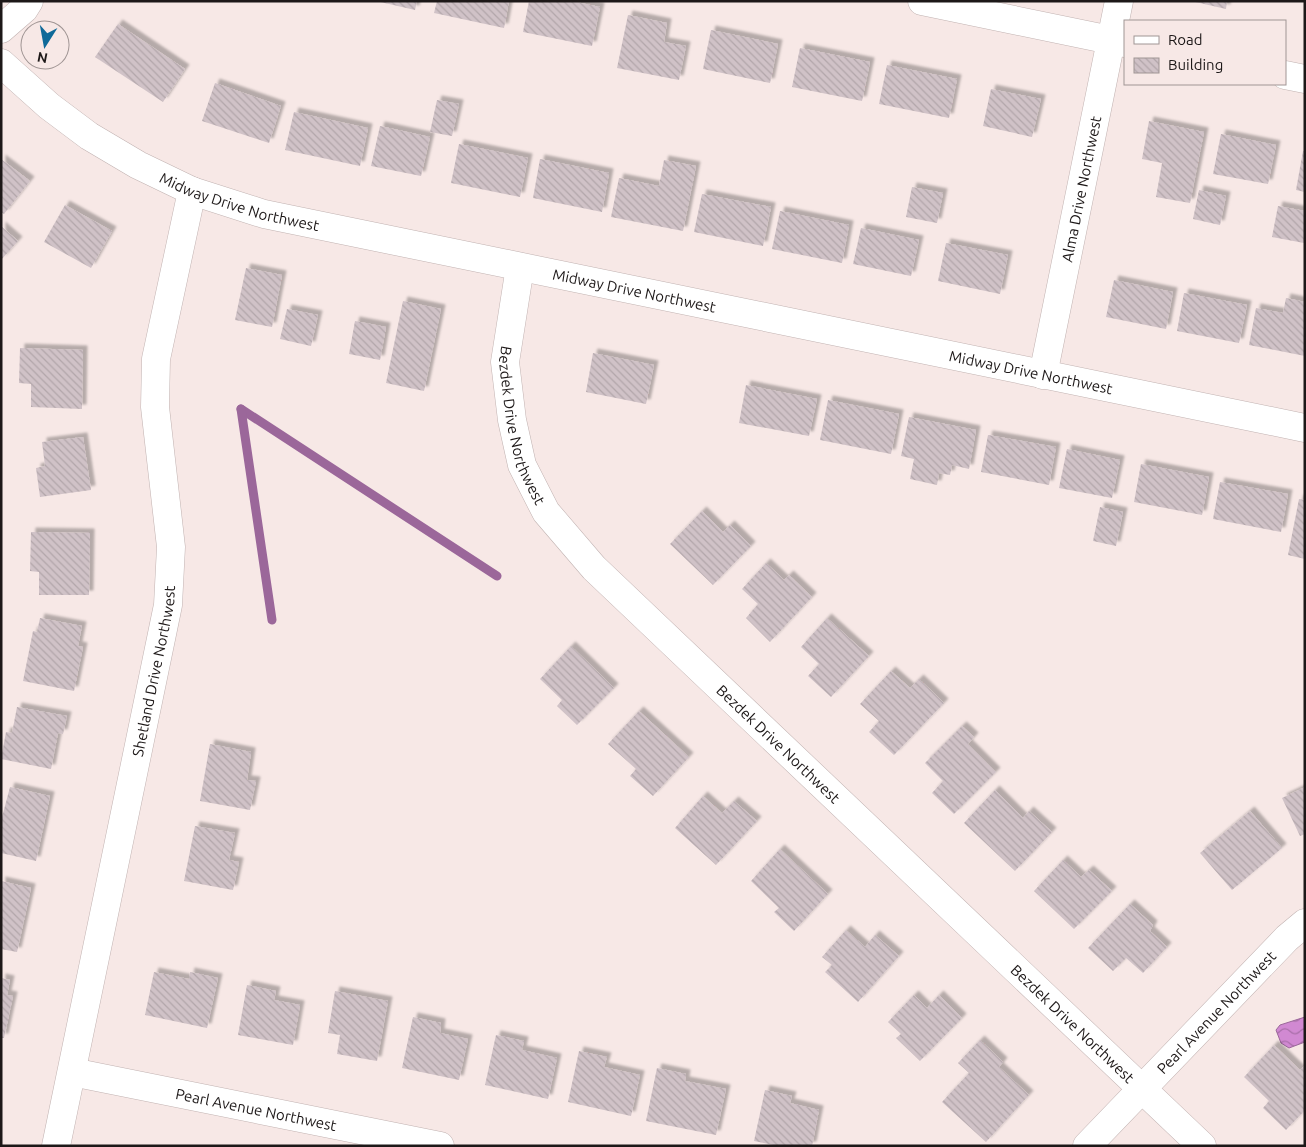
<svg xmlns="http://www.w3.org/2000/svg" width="1306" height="1147" viewBox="0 0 1306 1147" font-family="Ubuntu,sans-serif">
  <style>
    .water { fill: url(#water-waves); stroke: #9b679a }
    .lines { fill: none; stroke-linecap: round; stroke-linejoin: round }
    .stream { stroke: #9b679a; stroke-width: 9 }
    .building { fill: url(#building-back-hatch); filter: url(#shadow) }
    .minor-casing { stroke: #c1b2b1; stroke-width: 29 }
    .minor { stroke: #fff; stroke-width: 28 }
    .labels { text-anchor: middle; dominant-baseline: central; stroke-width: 4; stroke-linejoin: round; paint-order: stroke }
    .street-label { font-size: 15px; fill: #1d1818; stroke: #f7e8e6 }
  </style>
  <defs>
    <pattern id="water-waves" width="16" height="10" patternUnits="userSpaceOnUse" patternTransform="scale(1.25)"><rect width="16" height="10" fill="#d189d2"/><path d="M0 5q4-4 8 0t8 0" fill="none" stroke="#a96fa9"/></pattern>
    <pattern id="building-back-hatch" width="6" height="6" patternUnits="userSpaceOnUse" patternTransform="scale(1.25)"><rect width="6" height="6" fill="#d0c2c7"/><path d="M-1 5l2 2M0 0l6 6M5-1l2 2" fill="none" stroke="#b2a6aa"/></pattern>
    <filter id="shadow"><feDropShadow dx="4.5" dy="-4.5" stdDeviation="1" flood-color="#0004"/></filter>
  </defs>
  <rect width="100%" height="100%" fill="#f7e8e6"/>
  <polygon class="water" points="1305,1017 1305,1042 1289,1048 1281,1043 1276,1030 1280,1025"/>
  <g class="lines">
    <g class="stream">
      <polyline points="241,409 497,576"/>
      <polyline points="241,409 272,620"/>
    </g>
  </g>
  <g class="building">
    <polygon points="376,1 417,1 415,10"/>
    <polygon points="437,1 509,1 504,28 434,13"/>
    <polygon points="529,1 571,1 600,7 592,46 523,32"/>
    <polygon points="1191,1 1227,1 1226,9"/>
    <polygon points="628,15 667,23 664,42 686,46 679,80 617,68"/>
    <polygon points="118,24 185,69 163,102 95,57"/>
    <polygon points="711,30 778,44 770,83 703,69"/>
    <polygon points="800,48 870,62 862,101 792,87"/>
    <polygon points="887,65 957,79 949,118 879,104"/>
    <polygon points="215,83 281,106 269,143 202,121"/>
    <polygon points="991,89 1041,99 1032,137 983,126"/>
    <polygon points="437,100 459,104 452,136 430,132"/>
    <polygon points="294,112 368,128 360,166 285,150"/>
    <polygon points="1149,121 1204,132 1190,203 1156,197 1162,163 1142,159"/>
    <polygon points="380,126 430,137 421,176 371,166"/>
    <polygon points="1221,134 1276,145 1268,184 1213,174"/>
    <polygon points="459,144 528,158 520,197 451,183"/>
    <polygon points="1303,151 1305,151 1305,192 1296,190"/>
    <polygon points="1,159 30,181 4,214 1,212"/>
    <polygon points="540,159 609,173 602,212 533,198"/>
    <polygon points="664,160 696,166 683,231 611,217 619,178 659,186"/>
    <polygon points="912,187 943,193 937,223 906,217"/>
    <polygon points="1199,190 1226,196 1220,225 1193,219"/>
    <polygon points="702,194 771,207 763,246 694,232"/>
    <polygon points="65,205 112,231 91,268 44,242"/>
    <polygon points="1278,206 1305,211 1304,243 1272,237"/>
    <polygon points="780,211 849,225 842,263 772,249"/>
    <polygon points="1,226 18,241 1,260"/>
    <polygon points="861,228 919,240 911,276 853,264"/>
    <polygon points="946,243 1008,255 1000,294 938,281"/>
    <polygon points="246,268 282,275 272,327 235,320"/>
    <polygon points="1114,280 1173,292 1166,329 1106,317"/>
    <polygon points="1184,293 1247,305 1239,343 1177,331"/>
    <polygon points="1286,298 1305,302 1305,356 1249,345 1256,308 1283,313"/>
    <polygon points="403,301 441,309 424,391 386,383"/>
    <polygon points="287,309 318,315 311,346 280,339"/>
    <polygon points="355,321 386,327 380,360 349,354"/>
    <polygon points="20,348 83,350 82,409 31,407 31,384 19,383"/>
    <polygon points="593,353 654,365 646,404 586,392"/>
    <polygon points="746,385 817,399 809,436 739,423"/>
    <polygon points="828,400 899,414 891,454 820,440"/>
    <polygon points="909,417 976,430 969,469 952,465 950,475 939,473 937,485 910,479 914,459 901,456"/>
    <polygon points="988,435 1056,447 1049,485 981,472"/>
    <polygon points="83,437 91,490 40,497 36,468 45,466 42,442"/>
    <polygon points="1067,449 1120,460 1112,498 1059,488"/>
    <polygon points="1141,464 1209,477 1202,515 1134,502"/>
    <polygon points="1220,482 1288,494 1281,532 1213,519"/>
    <polygon points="1299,499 1305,500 1305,559 1288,555"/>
    <polygon points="1100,507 1123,512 1116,546 1093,541"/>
    <polygon points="702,511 723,532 730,525 751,546 713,585 670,544"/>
    <polygon points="31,532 90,533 89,595 39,595 39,572 30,571"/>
    <polygon points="766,563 784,580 789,575 812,597 770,642 746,618 758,604 742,589"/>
    <polygon points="40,618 82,626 78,646 83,647 74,691 23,681 33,631 37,632"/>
    <polygon points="827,618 869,656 831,697 808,676 819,664 801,647"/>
    <polygon points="571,646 614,688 577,725 557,706 562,700 540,679"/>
    <polygon points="891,671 910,688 919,679 944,703 894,755 869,732 879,721 860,704"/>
    <polygon points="17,707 67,716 63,734 58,733 51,769 1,759 6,732 12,733"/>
    <polygon points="639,711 689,757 653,796 630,776 636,769 608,744"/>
    <polygon points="962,726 974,737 968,744 996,772 954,814 932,793 943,781 925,763"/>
    <polygon points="210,744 251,752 247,780 256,781 250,810 200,801"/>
    <polygon points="10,787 50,796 36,861 1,853 1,821"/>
    <polygon points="1305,787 1305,834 1300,836 1282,798"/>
    <polygon points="995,790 1023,818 1029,811 1052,832 1015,871 964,823"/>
    <polygon points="703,796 722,813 734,801 757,821 716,865 675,828"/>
    <polygon points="1250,811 1282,848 1232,890 1200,853"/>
    <polygon points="195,826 235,833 229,860 239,862 233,890 184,881"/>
    <polygon points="780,849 828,894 794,931 774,912 779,908 751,881"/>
    <polygon points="1063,860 1081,877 1089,870 1112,891 1074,929 1034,891"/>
    <polygon points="1,881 31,888 17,952 1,949"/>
    <polygon points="1130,904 1153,925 1150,931 1167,947 1143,973 1126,958 1113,971 1088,948"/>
    <polygon points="846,930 865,947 875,935 899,956 858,1002 825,972 832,965 822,957"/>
    <polygon points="154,972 189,979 190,972 218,978 207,1028 145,1015"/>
    <polygon points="1,978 10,980 7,995 13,996 4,1038 1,1038"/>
    <polygon points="247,985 276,991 274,1000 300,1005 293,1045 238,1035"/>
    <polygon points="335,991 388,1001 377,1061 337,1054 340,1035 328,1033"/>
    <polygon points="914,995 927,1008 939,995 962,1018 920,1061 896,1038 901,1034 888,1022"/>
    <polygon points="413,1017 441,1023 440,1033 468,1039 459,1080 402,1068"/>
    <polygon points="496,1035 524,1041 522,1050 557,1058 548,1099 485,1085"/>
    <polygon points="980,1040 1003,1062 999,1067 1029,1095 986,1142 942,1102 969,1073 958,1063"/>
    <polygon points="1274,1045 1300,1070 1305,1065 1305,1110 1286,1130 1263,1108 1269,1101 1244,1077"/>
    <polygon points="579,1051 607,1057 604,1067 640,1075 631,1116 568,1102"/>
    <polygon points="657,1068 686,1074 685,1081 726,1089 716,1135 646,1121"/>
    <polygon points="765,1090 792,1096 790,1103 819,1110 812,1146 778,1146 754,1141"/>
  </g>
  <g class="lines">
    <g class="minor-casing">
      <g id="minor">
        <polyline points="922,1 1125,43"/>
        <polyline points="1,29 24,9 29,1"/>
        <path id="s1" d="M1,63l48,43 40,30 49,29 54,26 72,23 1041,214"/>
        <polyline points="1285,75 1305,79"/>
        <path id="s2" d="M520,267l-15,95 7,58 10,45 24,47 48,56 608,578"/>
        <path id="s3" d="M1043,375l76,-374"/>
        <path id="s4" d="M72,1072l368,74"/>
        <path id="s5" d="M56,1146l112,-541 3,-58 -16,-140 1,-48 36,-168"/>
        <path id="s6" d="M1087,1146l200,-208 18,-15"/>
      </g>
    </g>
    <use href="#minor" class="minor"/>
  </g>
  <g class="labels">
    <g class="street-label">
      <text stroke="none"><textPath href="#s3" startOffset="190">Alma Drive Northwest</textPath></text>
      <text stroke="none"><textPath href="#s1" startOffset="280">Midway Drive Northwest</textPath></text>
      <text stroke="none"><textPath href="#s1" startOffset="685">Midway Drive Northwest</textPath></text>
      <text stroke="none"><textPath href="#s1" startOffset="1090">Midway Drive Northwest</textPath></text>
      <text stroke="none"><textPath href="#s2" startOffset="162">Bezdek Drive Northwest</textPath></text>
      <text stroke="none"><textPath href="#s5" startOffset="485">Shetland Drive Northwest</textPath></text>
      <text stroke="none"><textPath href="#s2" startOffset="582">Bezdek Drive Northwest</textPath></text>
      <text stroke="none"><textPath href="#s6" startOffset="186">Pearl Avenue Northwest</textPath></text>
      <text stroke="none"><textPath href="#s2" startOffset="988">Bezdek Drive Northwest</textPath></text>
      <text stroke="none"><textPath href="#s4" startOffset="188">Pearl Avenue Northwest</textPath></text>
    </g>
  </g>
  <rect width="1306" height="1147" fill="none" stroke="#1d1818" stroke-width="5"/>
  <rect x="1124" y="20" width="162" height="65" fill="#f7e8e6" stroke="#a09594"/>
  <rect x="1134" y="36" width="25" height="8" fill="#ffffff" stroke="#a09594"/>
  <text x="1168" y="45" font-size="15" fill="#1d1818">Road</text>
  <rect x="1134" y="58" width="25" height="15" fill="url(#building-back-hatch)" stroke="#a09594"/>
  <text x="1168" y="70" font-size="15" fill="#1d1818">Building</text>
  <g transform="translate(45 45) rotate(191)"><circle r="24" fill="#f7e8e6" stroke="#a09594"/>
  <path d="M0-4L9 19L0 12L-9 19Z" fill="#0f6a99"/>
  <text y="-8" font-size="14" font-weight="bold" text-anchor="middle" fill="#1d1818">N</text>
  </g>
</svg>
